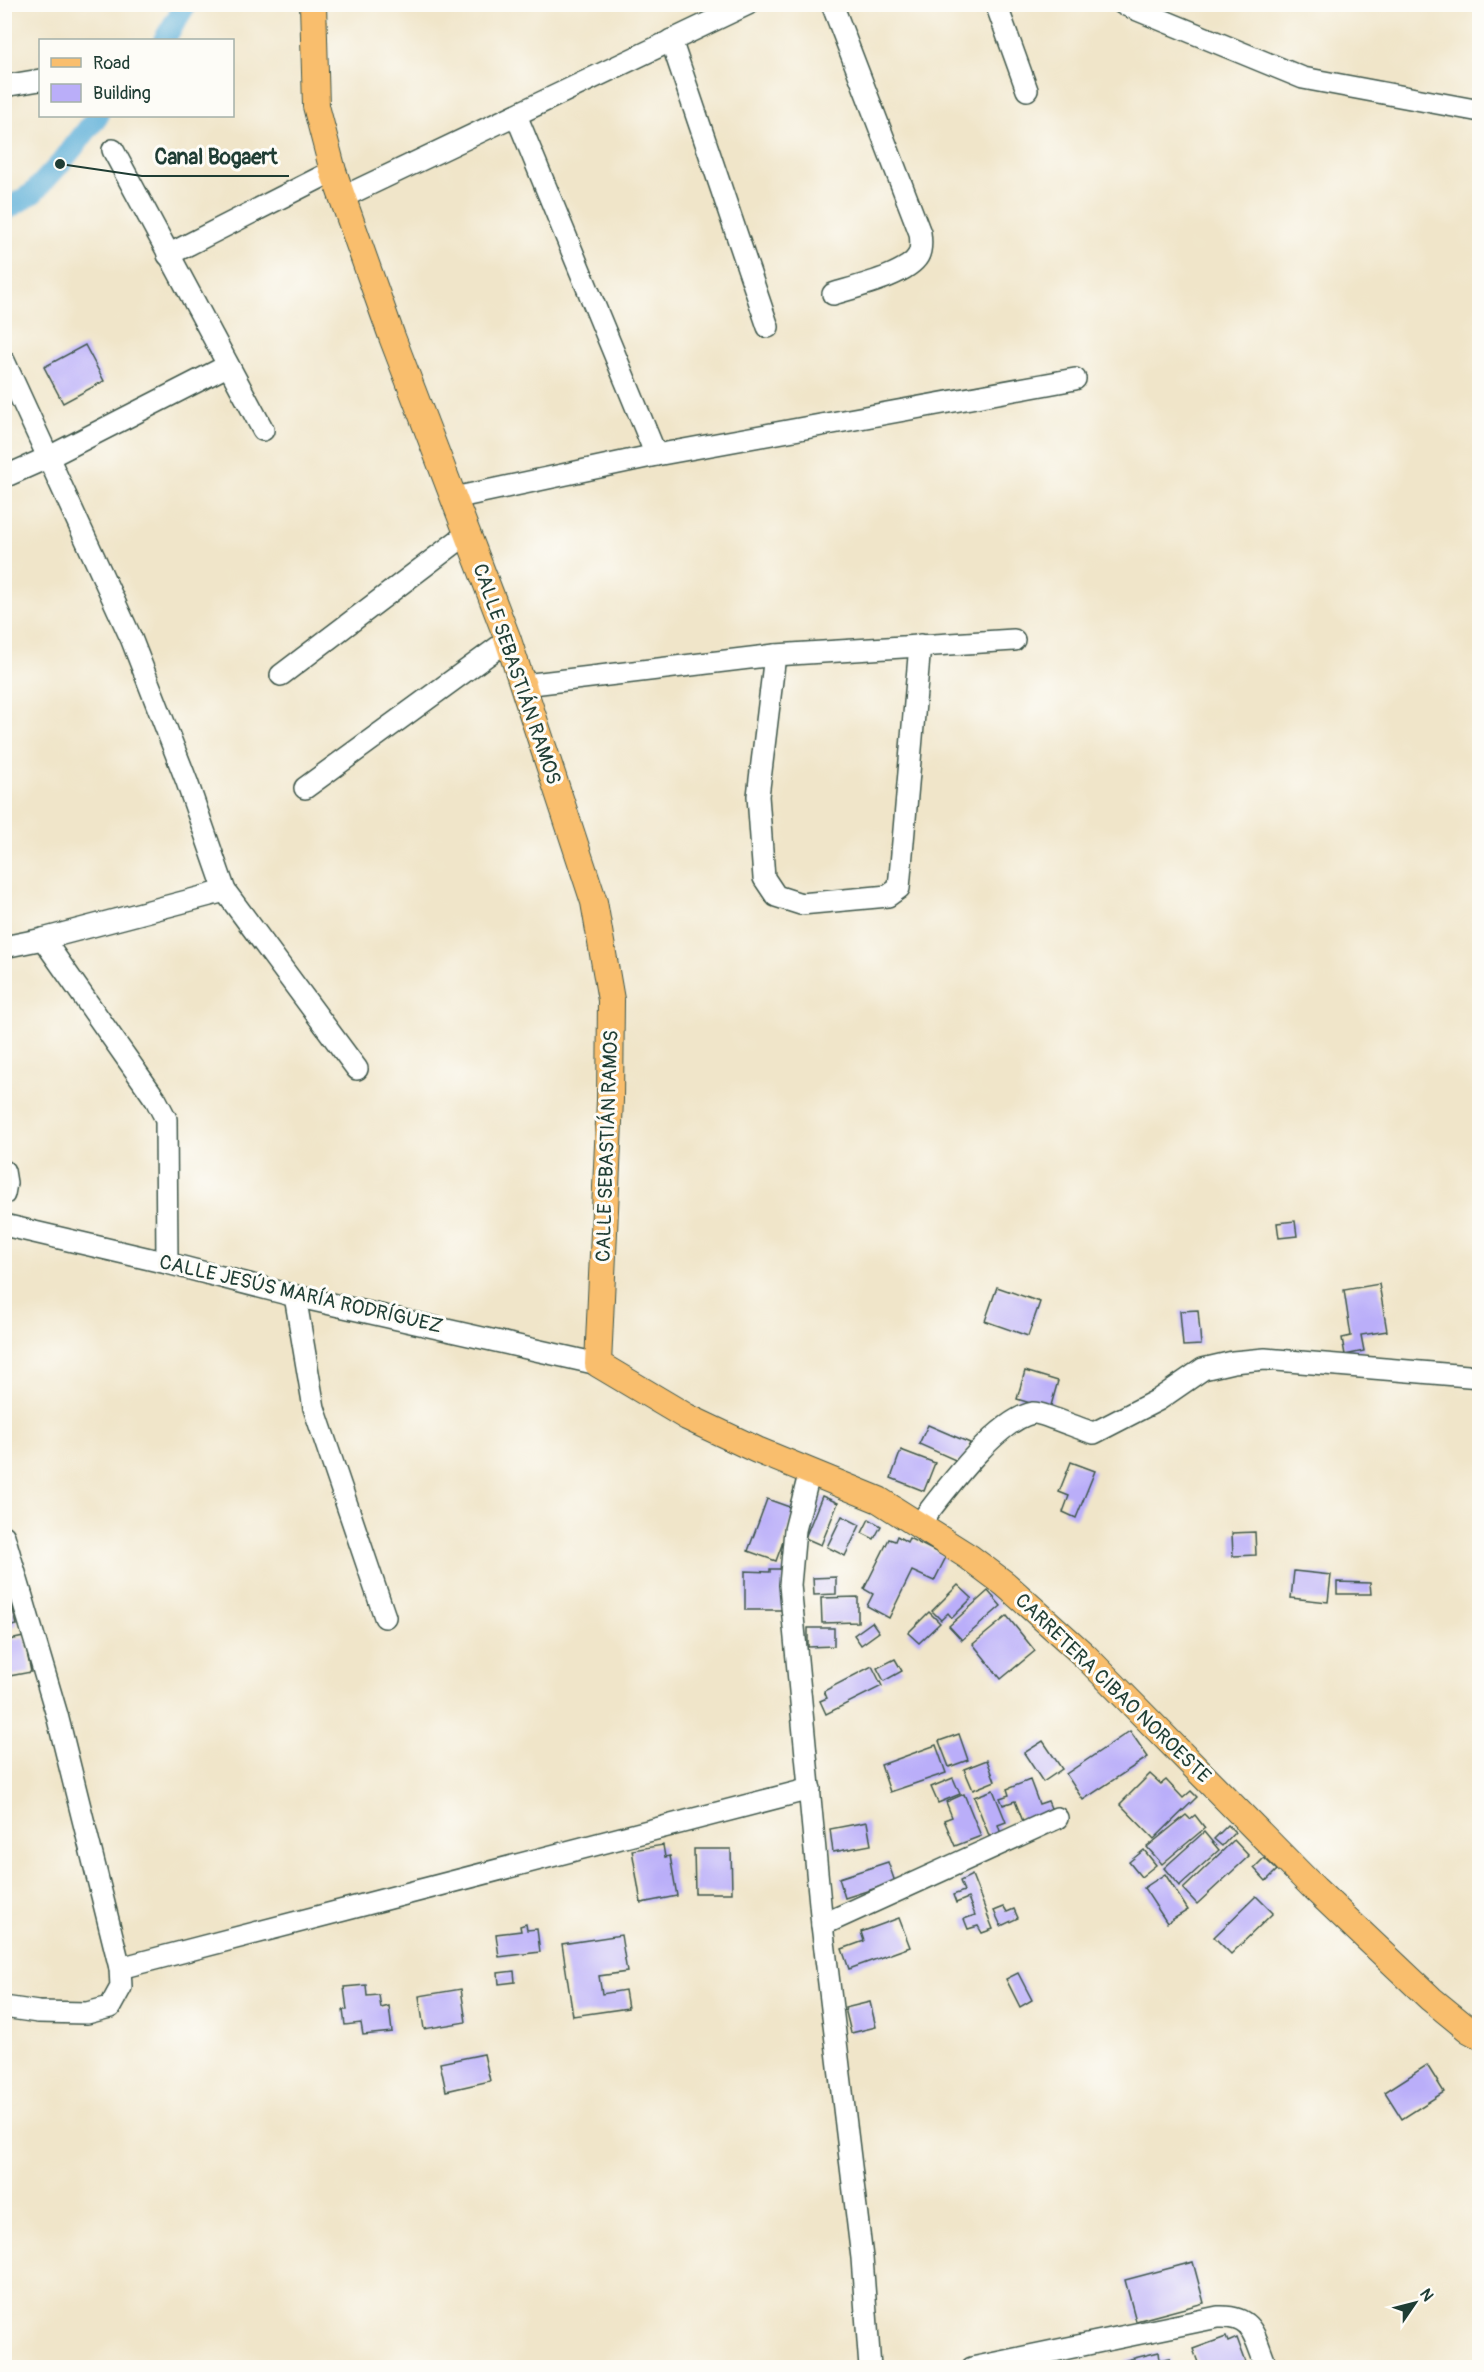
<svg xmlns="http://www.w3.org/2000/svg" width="1484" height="2372" viewBox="0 0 1484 2372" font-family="Pangolin,sans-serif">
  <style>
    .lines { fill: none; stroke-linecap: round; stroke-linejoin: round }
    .canal { stroke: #5cafd8; stroke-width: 22 }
    .building { fill: #baaef9 }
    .minor-casing { stroke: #3e564a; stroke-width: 24 }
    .major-casing { stroke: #3e564a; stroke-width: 28 }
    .minor { stroke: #fff; stroke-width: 21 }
    .major { stroke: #f9be6d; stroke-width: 26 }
    .labels { text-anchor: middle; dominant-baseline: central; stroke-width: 6; stroke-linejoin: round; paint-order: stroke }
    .street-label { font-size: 20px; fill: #1f3d34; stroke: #fdfcf7 }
    .leader { fill: none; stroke: #1f3d34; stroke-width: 2 }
    .callout-dot { fill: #1f3d34; stroke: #fdfcf7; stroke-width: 2 }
    .callout-label { font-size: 21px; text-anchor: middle; font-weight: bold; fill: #1f3d34; stroke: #fdfcf7; stroke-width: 6; stroke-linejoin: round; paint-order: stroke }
  </style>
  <rect width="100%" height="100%" fill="#fdfcf7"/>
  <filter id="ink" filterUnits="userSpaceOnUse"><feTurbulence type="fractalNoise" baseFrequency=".0167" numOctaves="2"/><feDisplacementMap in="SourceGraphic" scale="12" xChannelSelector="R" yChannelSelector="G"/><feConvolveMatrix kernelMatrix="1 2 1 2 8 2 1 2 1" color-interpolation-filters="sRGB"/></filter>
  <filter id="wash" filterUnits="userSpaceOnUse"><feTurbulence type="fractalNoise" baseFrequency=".008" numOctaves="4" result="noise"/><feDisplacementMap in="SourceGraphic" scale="24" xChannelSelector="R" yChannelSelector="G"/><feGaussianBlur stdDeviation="1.35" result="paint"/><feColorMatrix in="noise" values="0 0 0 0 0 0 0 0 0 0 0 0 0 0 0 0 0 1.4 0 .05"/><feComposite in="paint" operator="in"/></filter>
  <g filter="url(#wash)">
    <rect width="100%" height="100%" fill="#f0e5c9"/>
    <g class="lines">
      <g class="canal">
        <polyline points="164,40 186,4"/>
        <polyline points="4,211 33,193 60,164 98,116"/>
      </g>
    </g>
    <g id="blocks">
      <g class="building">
        <polygon points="85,345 104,381 63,403 44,367"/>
        <polygon points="1295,1221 1297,1236 1279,1238 1277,1223"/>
        <polygon points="1379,1284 1387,1331 1361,1335 1364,1351 1345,1355 1342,1338 1351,1336 1344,1290"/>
        <polygon points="997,1287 1040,1302 1028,1336 985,1321"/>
        <polygon points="1198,1310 1201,1345 1183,1346 1180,1311"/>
        <polygon points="1025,1371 1058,1381 1050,1409 1017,1399"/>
        <polygon points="928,1425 970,1443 962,1463 919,1444"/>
        <polygon points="901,1450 935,1463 924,1491 891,1478"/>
        <polygon points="1071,1462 1095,1471 1076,1518 1063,1512 1069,1496 1059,1492"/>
        <polygon points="822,1496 838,1503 821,1545 805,1538"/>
        <polygon points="767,1499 795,1509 776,1561 748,1551"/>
        <polygon points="842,1516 860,1525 845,1556 827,1547"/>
        <polygon points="869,1519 881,1526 874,1539 862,1533"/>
        <polygon points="1255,1532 1256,1555 1233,1556 1232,1533"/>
        <polygon points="897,1536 907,1542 909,1538 946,1557 934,1581 912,1571 889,1618 867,1606 873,1594 864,1589 889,1539 895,1541"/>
        <polygon points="770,1569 784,1569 784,1610 745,1610 745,1571 770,1572"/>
        <polygon points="1294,1571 1331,1575 1328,1602 1291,1598"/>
        <polygon points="836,1577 836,1594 814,1595 813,1578"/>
        <polygon points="5,1580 17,1625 4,1628 4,1581"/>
        <polygon points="1337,1582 1370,1583 1371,1594 1337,1594"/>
        <polygon points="958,1585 972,1598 952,1618 948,1613 941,1620 932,1611"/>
        <polygon points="988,1591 1001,1606 962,1640 949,1626"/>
        <polygon points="858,1597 858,1622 822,1623 821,1598"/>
        <polygon points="929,1612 940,1623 919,1643 908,1633"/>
        <polygon points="1007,1616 1035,1651 1001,1679 973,1644"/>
        <polygon points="872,1622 879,1632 861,1645 854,1635"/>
        <polygon points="808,1628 834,1628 834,1646 808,1647"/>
        <polygon points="24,1637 31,1672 4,1677 4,1641"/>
        <polygon points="895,1659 902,1671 884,1681 877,1668"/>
        <polygon points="872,1666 882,1686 826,1714 820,1701 827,1698 824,1691"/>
        <polygon points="1130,1731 1148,1757 1083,1800 1066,1774"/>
        <polygon points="959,1734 968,1760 949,1767 939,1741"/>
        <polygon points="1043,1741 1062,1769 1043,1782 1024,1753"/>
        <polygon points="936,1745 946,1773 890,1792 881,1765"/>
        <polygon points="987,1760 995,1781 973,1790 964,1769"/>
        <polygon points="1150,1774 1161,1784 1166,1780 1183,1798 1191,1791 1197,1797 1154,1839 1120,1804"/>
        <polygon points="953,1778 960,1794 938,1803 931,1787"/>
        <polygon points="1030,1780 1039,1804 1048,1801 1053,1813 1024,1824 1015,1801 1003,1805 1000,1798 1009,1795 1007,1789"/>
        <polygon points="993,1790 1006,1822 998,1825 1001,1834 990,1838 974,1797"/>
        <polygon points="964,1794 981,1836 955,1846 944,1820 952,1817 946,1802"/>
        <polygon points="1186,1815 1190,1819 1195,1815 1205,1828 1162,1864 1147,1847"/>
        <polygon points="867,1822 871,1845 833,1852 830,1829"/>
        <polygon points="1228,1825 1235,1832 1222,1846 1214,1839"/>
        <polygon points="1204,1832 1219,1850 1179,1886 1164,1868"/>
        <polygon points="1234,1840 1249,1856 1197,1904 1183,1889"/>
        <polygon points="663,1845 665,1857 670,1856 677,1896 641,1903 632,1850"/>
        <polygon points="694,1849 731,1849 732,1893 695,1893"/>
        <polygon points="1144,1850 1156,1865 1141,1877 1129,1862"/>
        <polygon points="1264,1858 1277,1870 1266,1881 1254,1868"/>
        <polygon points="888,1862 895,1882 845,1898 839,1878"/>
        <polygon points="1165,1874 1188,1910 1167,1923 1144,1888"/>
        <polygon points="972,1875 993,1929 982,1933 978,1926 968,1929 964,1919 975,1915 968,1898 956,1903 953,1895 964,1891 960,1881"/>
        <polygon points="1256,1896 1273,1913 1231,1954 1214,1937"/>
        <polygon points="1004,1907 1007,1912 1014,1909 1018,1918 1001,1926 994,1911"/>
        <polygon points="899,1918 910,1947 849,1969 842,1949 864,1941 861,1932"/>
        <polygon points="526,1924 527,1930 537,1929 540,1952 499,1957 496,1934 521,1931 520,1926"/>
        <polygon points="621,1935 627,1972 599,1976 602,1994 625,1990 628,2008 573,2016 562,1944"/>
        <polygon points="514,1971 515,1982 499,1984 498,1973"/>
        <polygon points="1018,1973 1032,2000 1020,2007 1006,1979"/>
        <polygon points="366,1985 367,1996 379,1995 381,2008 389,2006 392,2032 363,2035 361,2023 345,2025 343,2010 347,2010 344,1987"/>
        <polygon points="461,1989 466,2022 424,2029 419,1996"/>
        <polygon points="870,2002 876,2027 851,2033 845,2008"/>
        <polygon points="484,2054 490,2081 446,2091 440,2063"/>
        <polygon points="1427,2065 1444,2092 1402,2119 1385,2092"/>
        <polygon points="1193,2262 1204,2303 1136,2321 1125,2280"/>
        <polygon points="1226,2337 1228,2342 1237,2338 1248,2368 1200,2368 1193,2349"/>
        <polygon points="1159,2352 1160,2360 1170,2358 1172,2368 1128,2368 1126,2360"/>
      </g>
    </g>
  </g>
  <g filter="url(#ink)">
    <use href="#blocks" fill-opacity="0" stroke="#3e564a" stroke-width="1.5"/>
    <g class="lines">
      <g class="minor-casing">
        <g id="minor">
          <path d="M832,4l88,229c1,7 2,16 -2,23 -11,19 -63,31 -85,38"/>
          <polyline points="996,4 1027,90"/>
          <polyline points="1123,4 1303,78 1480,111"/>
          <polyline points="671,40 768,327"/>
          <polyline points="4,86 40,80"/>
          <polyline points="516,115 656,455"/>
          <polyline points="113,150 263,430"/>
          <polyline points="343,197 748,4"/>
          <polyline points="168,255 333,171"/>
          <polyline points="4,361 131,638 187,782 225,891 357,1069"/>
          <polyline points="4,477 49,457 227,366"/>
          <polyline points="454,498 656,455 1075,379"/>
          <polyline points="775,655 758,796 764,878 776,896 801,904 888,896 899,888 920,645"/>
          <polyline points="281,675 468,533"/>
          <polyline points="524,685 775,655 1014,640"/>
          <polyline points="305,788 508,640"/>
          <polyline points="43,939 156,1100 166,1119 167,1263"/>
          <polyline points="4,947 43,939 225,891"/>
          <polyline points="4,1171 6,1183 4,1194"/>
          <polyline points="4,1225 167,1263 295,1296 598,1364"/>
          <polyline points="295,1296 314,1408 385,1617"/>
          <polyline points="810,1471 795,1530 790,1585 822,1925 862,2258 870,2368"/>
          <path d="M919,1524c23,-29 77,-104 114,-111 8,-1 49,17 61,20l64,-33 45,-31 30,-7 32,-3 215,18"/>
          <polyline points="4,1536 57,1715 120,1968 121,1987 110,2007 87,2013 38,2012 4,2007"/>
          <polyline points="822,1925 1057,1818"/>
          <polyline points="120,1968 810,1789"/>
          <path d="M972,2368l246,-51c37,-2 36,21 49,51"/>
        </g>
      </g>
      <g class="major-casing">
        <polyline id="major" points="313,4 316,106 333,171 392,337 508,640 594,902 611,1000 610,1100 598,1364 687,1417 757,1450 879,1500 969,1557 1005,1584 1085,1656 1315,1889 1431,1999 1469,2030 1480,2036"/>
      </g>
      <use href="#minor" class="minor"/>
      <use href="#major" class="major"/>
    </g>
  </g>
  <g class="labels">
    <g class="street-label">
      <text transform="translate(517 674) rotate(71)">CALLE SEBASTIÁN RAMOS</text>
      <text transform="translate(607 1146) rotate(-88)">CALLE SEBASTIÁN RAMOS</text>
      <text transform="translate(301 1294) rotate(13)">CALLE JESÚS MARÍA RODRÍGUEZ</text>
      <text transform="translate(1113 1688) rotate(44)">CARRETERA CIBAO NOROESTE</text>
    </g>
  </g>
  <path class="leader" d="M60 164L142 176H289"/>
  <circle class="callout-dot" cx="60" cy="164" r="6"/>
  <g class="callout-label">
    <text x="216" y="164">Canal Bogaert</text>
  </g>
  <rect width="1484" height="2372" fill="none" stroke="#fdfcf7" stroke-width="24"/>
  <rect x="39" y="39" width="195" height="78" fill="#fdfcf7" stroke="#a4b0a9" stroke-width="1.5"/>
  <rect x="51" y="58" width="30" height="9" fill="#f9be6d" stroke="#a4b0a9" stroke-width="1.5"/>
  <text x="93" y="69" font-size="18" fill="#1f3d34">Road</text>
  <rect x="51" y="84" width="30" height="18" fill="#baaef9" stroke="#a4b0a9" stroke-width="1.5"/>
  <text x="93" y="99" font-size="18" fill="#1f3d34">Building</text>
  <g transform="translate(1415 2303) rotate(55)" stroke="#fdfcf7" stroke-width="4.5" paint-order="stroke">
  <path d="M0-4.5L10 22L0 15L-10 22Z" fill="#1f3d34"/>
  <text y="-9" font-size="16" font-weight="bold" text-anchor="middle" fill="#1f3d34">N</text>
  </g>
</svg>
